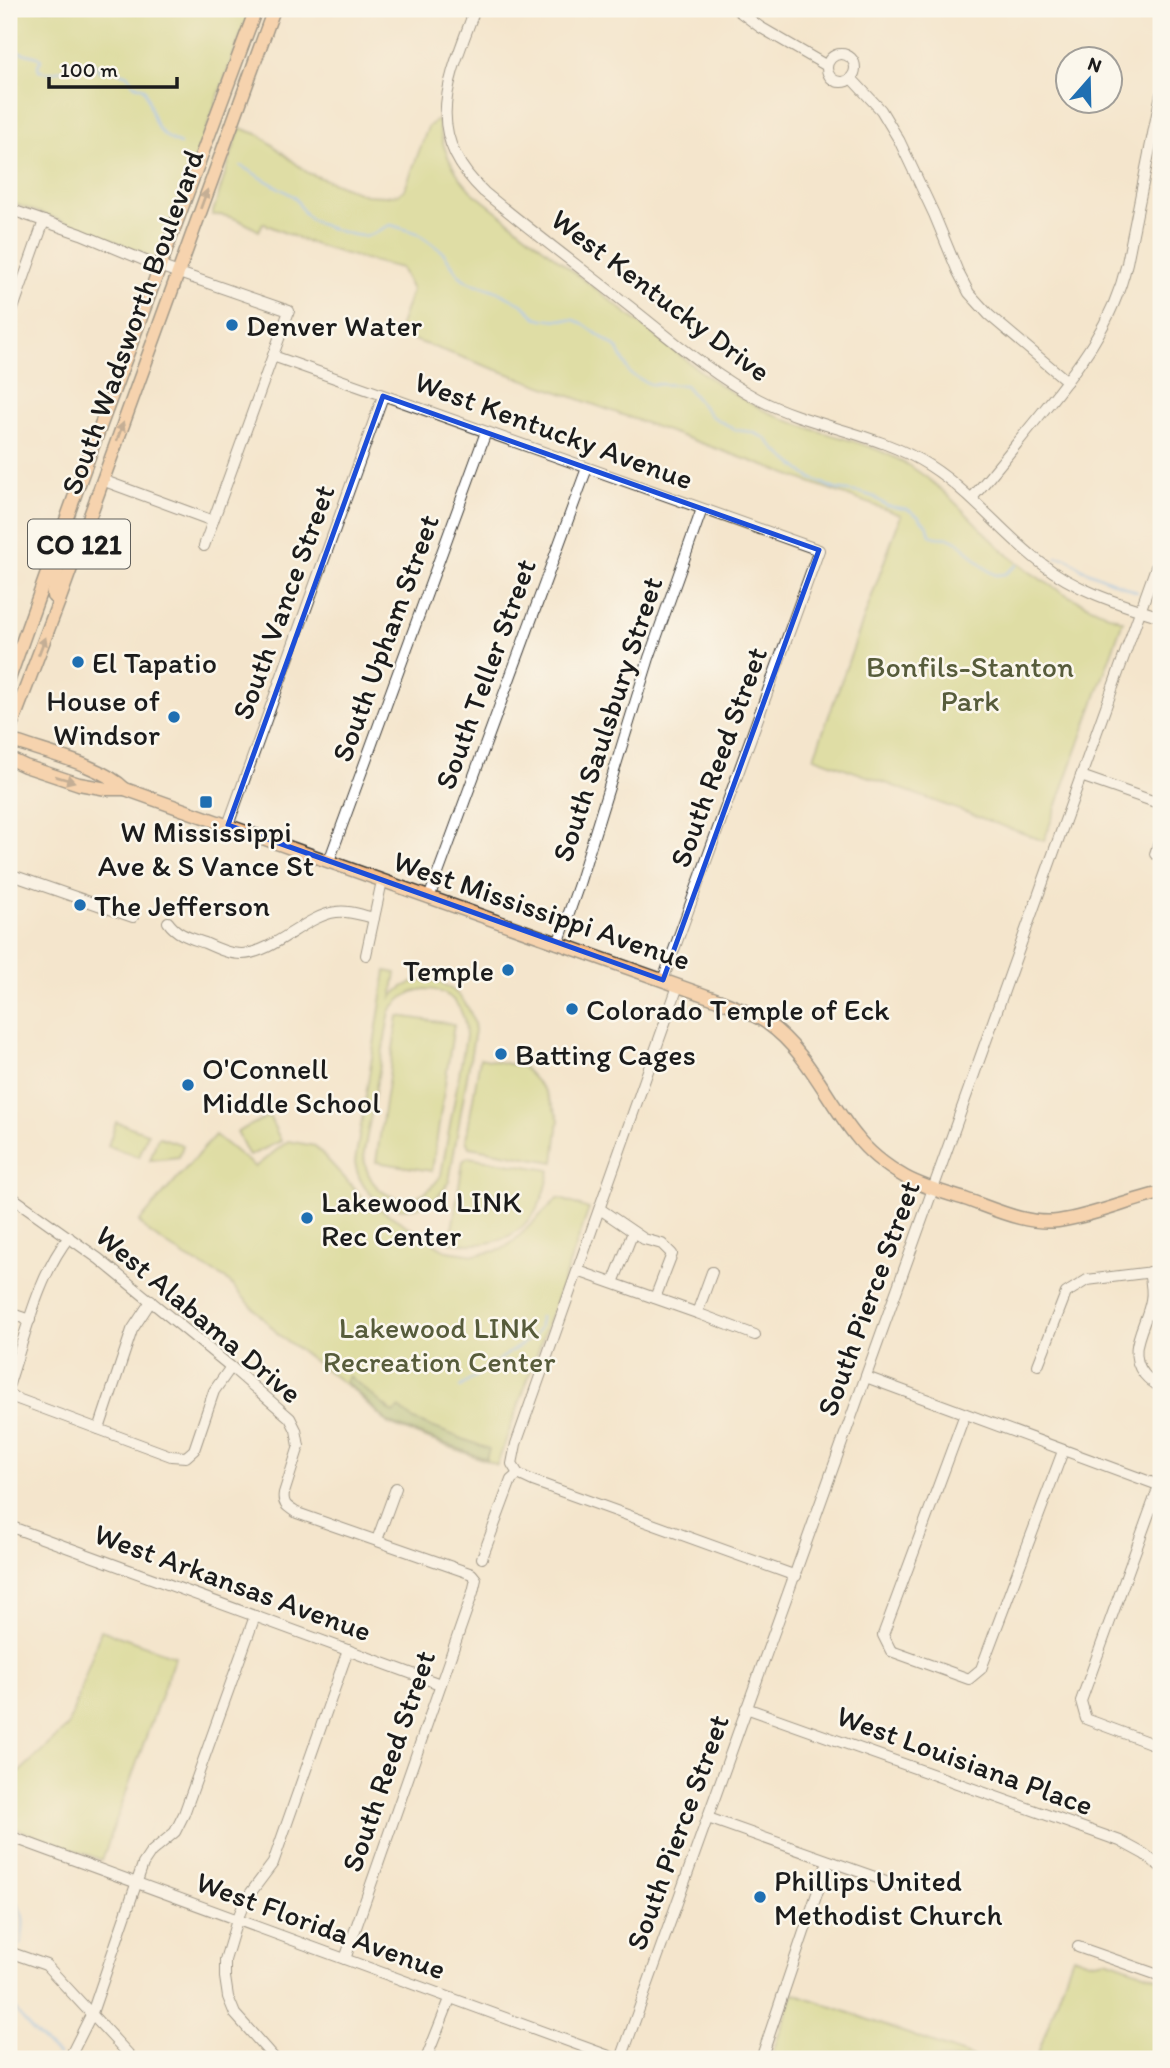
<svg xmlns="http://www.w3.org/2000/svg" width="1170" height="2068" viewBox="0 0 1170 2068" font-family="Itim,sans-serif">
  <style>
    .green { fill: #c5d375; stroke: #707848; stroke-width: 2; fill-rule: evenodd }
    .forest { fill: #9cb566; stroke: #5c6841; stroke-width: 2 }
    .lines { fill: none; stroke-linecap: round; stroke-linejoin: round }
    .stream { stroke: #7bb4eb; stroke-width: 2.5 }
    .minor-casing { stroke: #3c3a36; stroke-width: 12 }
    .major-casing { stroke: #3c3a36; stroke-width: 15 }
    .minor { stroke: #fff; stroke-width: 10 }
    .major { stroke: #f8bd89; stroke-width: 12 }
    .oneway { fill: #8a6c52 }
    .marked { fill: none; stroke: #1d4ed8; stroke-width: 5; stroke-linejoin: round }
    .poi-dot { fill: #1f6fb2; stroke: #fbf7ec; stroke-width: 2.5 }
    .labels { text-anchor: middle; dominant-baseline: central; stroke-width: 5; stroke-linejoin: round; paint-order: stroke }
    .shield { fill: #fbf7ec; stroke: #5f5e5a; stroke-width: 2 }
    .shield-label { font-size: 28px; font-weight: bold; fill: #1c1c1c }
    .street-label { font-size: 30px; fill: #1c1c1c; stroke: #fbf7ec }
    .poi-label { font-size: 30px; fill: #1c1c1c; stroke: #fbf7ec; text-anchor: start }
    .park-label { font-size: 30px; fill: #575c3b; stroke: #fbf7ec }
  </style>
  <rect width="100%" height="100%" fill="#fbf7ec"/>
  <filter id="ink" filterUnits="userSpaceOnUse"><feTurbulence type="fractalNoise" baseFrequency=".0143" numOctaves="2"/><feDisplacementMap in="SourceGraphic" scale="14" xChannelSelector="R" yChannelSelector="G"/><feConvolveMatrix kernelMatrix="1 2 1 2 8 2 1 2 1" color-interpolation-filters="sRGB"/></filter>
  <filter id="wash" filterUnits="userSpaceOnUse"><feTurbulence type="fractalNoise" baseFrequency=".00686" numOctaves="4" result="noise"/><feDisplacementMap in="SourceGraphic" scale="28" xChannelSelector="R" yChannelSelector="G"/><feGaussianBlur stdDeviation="1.57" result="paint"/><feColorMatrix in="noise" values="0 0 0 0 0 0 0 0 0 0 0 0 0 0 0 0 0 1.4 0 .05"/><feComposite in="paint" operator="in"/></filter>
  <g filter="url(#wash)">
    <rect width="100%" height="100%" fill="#f4e5cc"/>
    <g class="green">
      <polygon points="9,9 250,9 159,260 88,230 9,202"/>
      <path d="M438,119c4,29 13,50 33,72l233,183c33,24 69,43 108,55 32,10 65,17 94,35 39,22 66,58 99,88 34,31 76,52 118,69l-79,220 -230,-84 87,-242 -504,-181 15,-44 -11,-22c-49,-11 -93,-23 -138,-45l-4,8c-15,-9 -29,-17 -47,-16l28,-87 20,7 48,38 58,22 20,1 13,-2 6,-5 23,-62z"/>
      <path d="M386,971l10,2 -4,24c30,-36 79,-8 83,33l-26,152c-26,45 -87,30 -94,-20zM425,989c28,1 41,21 41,47l-25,139c-25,42 -77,24 -77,-23l26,-141c9,-12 19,-20 35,-22z"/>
      <polygon points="398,1016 454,1024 432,1171 376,1162"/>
      <polygon points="480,1058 523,1067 545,1091 559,1119 554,1162 469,1147 466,1140"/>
      <polygon points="269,1116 281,1141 249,1156 237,1132"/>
      <polygon points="116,1122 148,1133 139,1157 108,1146"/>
      <polygon points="215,1135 255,1167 288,1141 315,1146 364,1199 447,1251 475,1255 501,1250 514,1241 558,1198 589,1209 497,1465 388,1424 354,1391 279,1335 225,1278 187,1258 148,1232 139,1222"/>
      <polygon points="160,1137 183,1145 179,1157 150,1160 157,1139"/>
      <path d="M468,1157l82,13c-9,56 -45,82 -100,72l13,-81z"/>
      <polygon points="101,1630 175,1656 102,1860 9,1826 9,1782 68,1726"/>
      <polygon points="1073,1956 1089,1962 1106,1959 1161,1979 1161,2059 1036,2059"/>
      <polygon points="794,1993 978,2059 770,2059"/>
    </g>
    <polygon class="forest" points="349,1376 393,1413 399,1408 414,1420 489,1449 486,1459 389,1423 345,1381"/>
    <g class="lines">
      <g class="stream">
        <path d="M9,51l3,-1 26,7 3,3 -3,5 1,5c16,9 28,-9 47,-3l6,-4 4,1 3,8 9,-7c3,2 5,4 8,6 11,5 11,0 17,13l11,4c11,25 5,44 36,56"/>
        <path d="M241,166l52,30c6,6 8,13 13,19 8,10 52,24 64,20 7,-2 13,-8 21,-10l26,8 25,18 18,25 8,6 26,8 29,15 13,12 6,2 32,1 8,3 36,26 12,25 20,10 35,1 26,31 25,14 16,2 13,6 11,12 33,27 26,12 27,4 12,4 13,9 20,3 11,7 10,11 2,8c10,5 19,0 27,6 14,10 23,27 39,34l9,-1 12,-9"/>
        <polyline points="1057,557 1067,558 1082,569 1137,592"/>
        <polyline points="1156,599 1161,600"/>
        <polyline points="460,1387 535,1335 540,1327 540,1317"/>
        <path d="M9,1897c19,15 15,27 12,48"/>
        <path d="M16,1964c-3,8 -7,17 -7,27 1,23 34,49 50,65"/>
      </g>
    </g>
  </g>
  <g filter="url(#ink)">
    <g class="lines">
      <g class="minor-casing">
        <g id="minor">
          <polyline points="459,9 473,14"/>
          <path d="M475,9c-25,69 -55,123 9,183 47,39 97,76 145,114 42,33 82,68 129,93 55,29 119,33 172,67 42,27 72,67 111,97 35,28 79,41 120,54"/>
          <polyline points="736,9 760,27 827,66"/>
          <circle cx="841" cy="68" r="14"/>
          <polyline points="851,78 881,110 899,140 934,214 958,272 969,293 989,315 1067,381"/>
          <polyline points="9,209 81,234 153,264 289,311 204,546"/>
          <polyline points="9,320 44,221"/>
          <polyline points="273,356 819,550 663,980"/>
          <polyline points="102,480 213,521"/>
          <path d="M972,498c23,-27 45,-55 68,-83 38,-47 73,-91 87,-152l34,-169"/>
          <polyline points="1081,776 1161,804"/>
          <polyline points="228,825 383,396"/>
          <polyline points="1155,854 1161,836"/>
          <polyline points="329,861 486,432"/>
          <polyline points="9,874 133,917"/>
          <polyline points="429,898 587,468"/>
          <path d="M168,922c9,13 23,16 37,21 11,5 24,11 37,11 32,-1 63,-38 94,-42 12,-2 25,3 38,6"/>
          <polyline points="558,944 579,884 649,658 702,509"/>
          <polyline points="366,955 382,881"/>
          <polyline points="678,986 516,1444 512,1464 518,1474 533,1481 796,1576"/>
          <path d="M9,1195l90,64 132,108 59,51 6,12 3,16 -15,47c-2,12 4,14 13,20l175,61 4,5 -3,13 -128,367"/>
          <polyline points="600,1209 644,1239 662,1244 672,1254 655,1298"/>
          <polyline points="578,1271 697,1313 712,1272"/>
          <path d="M1149,1272c2,10 4,19 2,28 -4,25 -26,50 -7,74 5,6 10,10 17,13"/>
          <polyline points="613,1283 633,1232"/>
          <polyline points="9,1313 30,1320"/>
          <polyline points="697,1313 755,1335"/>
          <polyline points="1038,1365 1066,1293 1087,1280 1161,1271"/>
          <polyline points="866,1377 1161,1486"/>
          <path d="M9,1384c16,-48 29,-108 60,-147"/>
          <polyline points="9,1394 15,1398 171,1456 186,1457 194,1450 214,1391 231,1367"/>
          <polyline points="965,1414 883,1635 891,1651 969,1679 981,1669 1063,1451"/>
          <polyline points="99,1429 132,1330 151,1301"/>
          <polyline points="1159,1486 1081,1701 1086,1719 1161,1747"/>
          <polyline points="9,1526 440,1684"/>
          <polyline points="377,1540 396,1488"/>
          <polyline points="482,1558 511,1480 518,1474"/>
          <polyline points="746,1708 1120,1841 1144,1854 1161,1867"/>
          <polyline points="708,1818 900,1886"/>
          <polyline points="9,1836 617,2059"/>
          <polyline points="1078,1947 1161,1976"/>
          <polyline points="9,1952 46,1965 133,2059"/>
          <polyline points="69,2059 92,2013 143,1864 151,1852 175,1832 184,1814 255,1616"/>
          <polyline points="275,2059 235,2014 228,1997 225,1977 225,1960 237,1920 246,1899 273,1863 348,1650"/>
          <polyline points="426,2059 450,1999"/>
          <polyline points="621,2059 1161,553"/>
          <polyline points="761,2059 828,1861"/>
        </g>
      </g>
      <g class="major-casing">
        <g id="major">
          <polyline points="59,601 53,596 53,591 63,546"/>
          <polyline points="9,679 84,470 256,9"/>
          <polyline points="9,732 59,601 274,9"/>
          <path d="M9,745l10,-2c31,11 83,23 106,46"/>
          <path d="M9,756l1,3 15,7 54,18 28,5h18l593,211c17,7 34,13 49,23 40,28 59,76 89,113 13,17 30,30 49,41 18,10 40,16 60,22 29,10 61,26 93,22 35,-5 69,-20 103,-28"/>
        </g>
      </g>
      <use href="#minor" class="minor"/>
      <use href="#major" class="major"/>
    </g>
    <defs><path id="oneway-solid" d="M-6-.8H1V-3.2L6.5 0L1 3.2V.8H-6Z" transform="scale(1.75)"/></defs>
    <g class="oneway">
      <use href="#oneway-solid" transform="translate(204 199) rotate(-70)"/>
      <use href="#oneway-solid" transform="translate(120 432) rotate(-70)"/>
      <use href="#oneway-solid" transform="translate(42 646) rotate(-69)"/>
      <use href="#oneway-solid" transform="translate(65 779) rotate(16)"/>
    </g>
  </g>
  <path d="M0 0H1170V2068H0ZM383,396l436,154 -156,430 -435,-155z" fill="#f4e5cc" fill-opacity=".55" fill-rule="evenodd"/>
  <path class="marked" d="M383,396l436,154 -156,430 -435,-155z"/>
  <g class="poi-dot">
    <circle cx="232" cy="325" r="7"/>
    <circle cx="78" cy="662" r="7"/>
    <circle cx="174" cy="717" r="7"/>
    <rect x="199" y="795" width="14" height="14" rx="3.5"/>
    <circle cx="80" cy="905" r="7"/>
    <circle cx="508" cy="970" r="7"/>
    <circle cx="572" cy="1009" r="7"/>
    <circle cx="501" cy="1054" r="7"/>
    <circle cx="188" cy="1085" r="7"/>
    <circle cx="307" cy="1218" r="7"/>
    <circle cx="760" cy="1897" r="7"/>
  </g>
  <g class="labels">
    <rect class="shield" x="28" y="519.5" width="102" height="49" rx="5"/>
    <g class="shield-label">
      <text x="79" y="544">CO 121</text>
    </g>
    <g class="street-label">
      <text transform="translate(661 295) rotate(37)">West Kentucky Drive</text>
      <text transform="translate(132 322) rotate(-70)">South Wadsworth Boulevard</text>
      <text transform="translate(554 430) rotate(20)">West Kentucky Avenue</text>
      <text transform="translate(283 602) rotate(-70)">South Vance Street</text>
      <text transform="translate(385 638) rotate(-70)">South Upham Street</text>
      <text transform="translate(485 674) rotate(-70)">South Teller Street</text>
      <text transform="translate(607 719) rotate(-72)">South Saulsbury Street</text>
      <text transform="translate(718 757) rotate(-70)">South Reed Street</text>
      <text transform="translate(542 910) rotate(19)">West Mississippi Avenue</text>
      <text transform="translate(868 1298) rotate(-70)">South Pierce Street</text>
      <text transform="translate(199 1314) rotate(40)">West Alabama Drive</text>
      <text transform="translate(233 1582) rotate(20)">West Arkansas Avenue</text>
      <text transform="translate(965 1760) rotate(20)">West Louisiana Place</text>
      <text transform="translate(388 1761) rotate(-71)">South Reed Street</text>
      <text transform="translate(677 1832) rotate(-70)">South Pierce Street</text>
      <text transform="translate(321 1925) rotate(20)">West Florida Avenue</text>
    </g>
    <g class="poi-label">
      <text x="246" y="325">Denver Water</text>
      <text x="92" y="662">El Tapatio</text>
      <text x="160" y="700" text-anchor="end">House of<tspan x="160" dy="34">Windsor</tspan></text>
      <text x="206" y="831" text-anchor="middle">W Mississippi<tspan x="206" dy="34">Ave &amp; S Vance St</tspan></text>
      <text x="94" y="905">The Jefferson</text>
      <text x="494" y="970" text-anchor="end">Temple</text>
      <text x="586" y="1009">Colorado Temple of Eck</text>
      <text x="515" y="1054">Batting Cages</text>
      <text x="202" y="1068">O'Connell<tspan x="202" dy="34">Middle School</tspan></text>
      <text x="321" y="1201">Lakewood LINK<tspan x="321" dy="34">Rec Center</tspan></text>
      <text x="774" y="1880">Phillips United<tspan x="774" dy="34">Methodist Church</tspan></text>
    </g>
    <g class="park-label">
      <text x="970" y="666">Bonfils-Stanton<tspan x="970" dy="34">Park</tspan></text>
      <text x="439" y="1327">Lakewood LINK<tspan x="439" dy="34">Recreation Center</tspan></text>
    </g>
  </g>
  <rect width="1170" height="2068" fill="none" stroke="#fbf7ec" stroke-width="35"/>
  <g transform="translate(1089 80) rotate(20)"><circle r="33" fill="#fbf7ec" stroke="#a29f99" stroke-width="2"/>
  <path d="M0-5L12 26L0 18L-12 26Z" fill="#1f6fb2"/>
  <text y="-10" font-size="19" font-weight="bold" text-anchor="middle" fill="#1c1c1c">N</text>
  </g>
  <path d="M49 77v10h128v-10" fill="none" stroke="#1c1c1c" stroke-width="3.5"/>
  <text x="60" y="77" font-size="21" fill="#1c1c1c" stroke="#fbf7ec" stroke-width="5" paint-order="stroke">100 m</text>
</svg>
